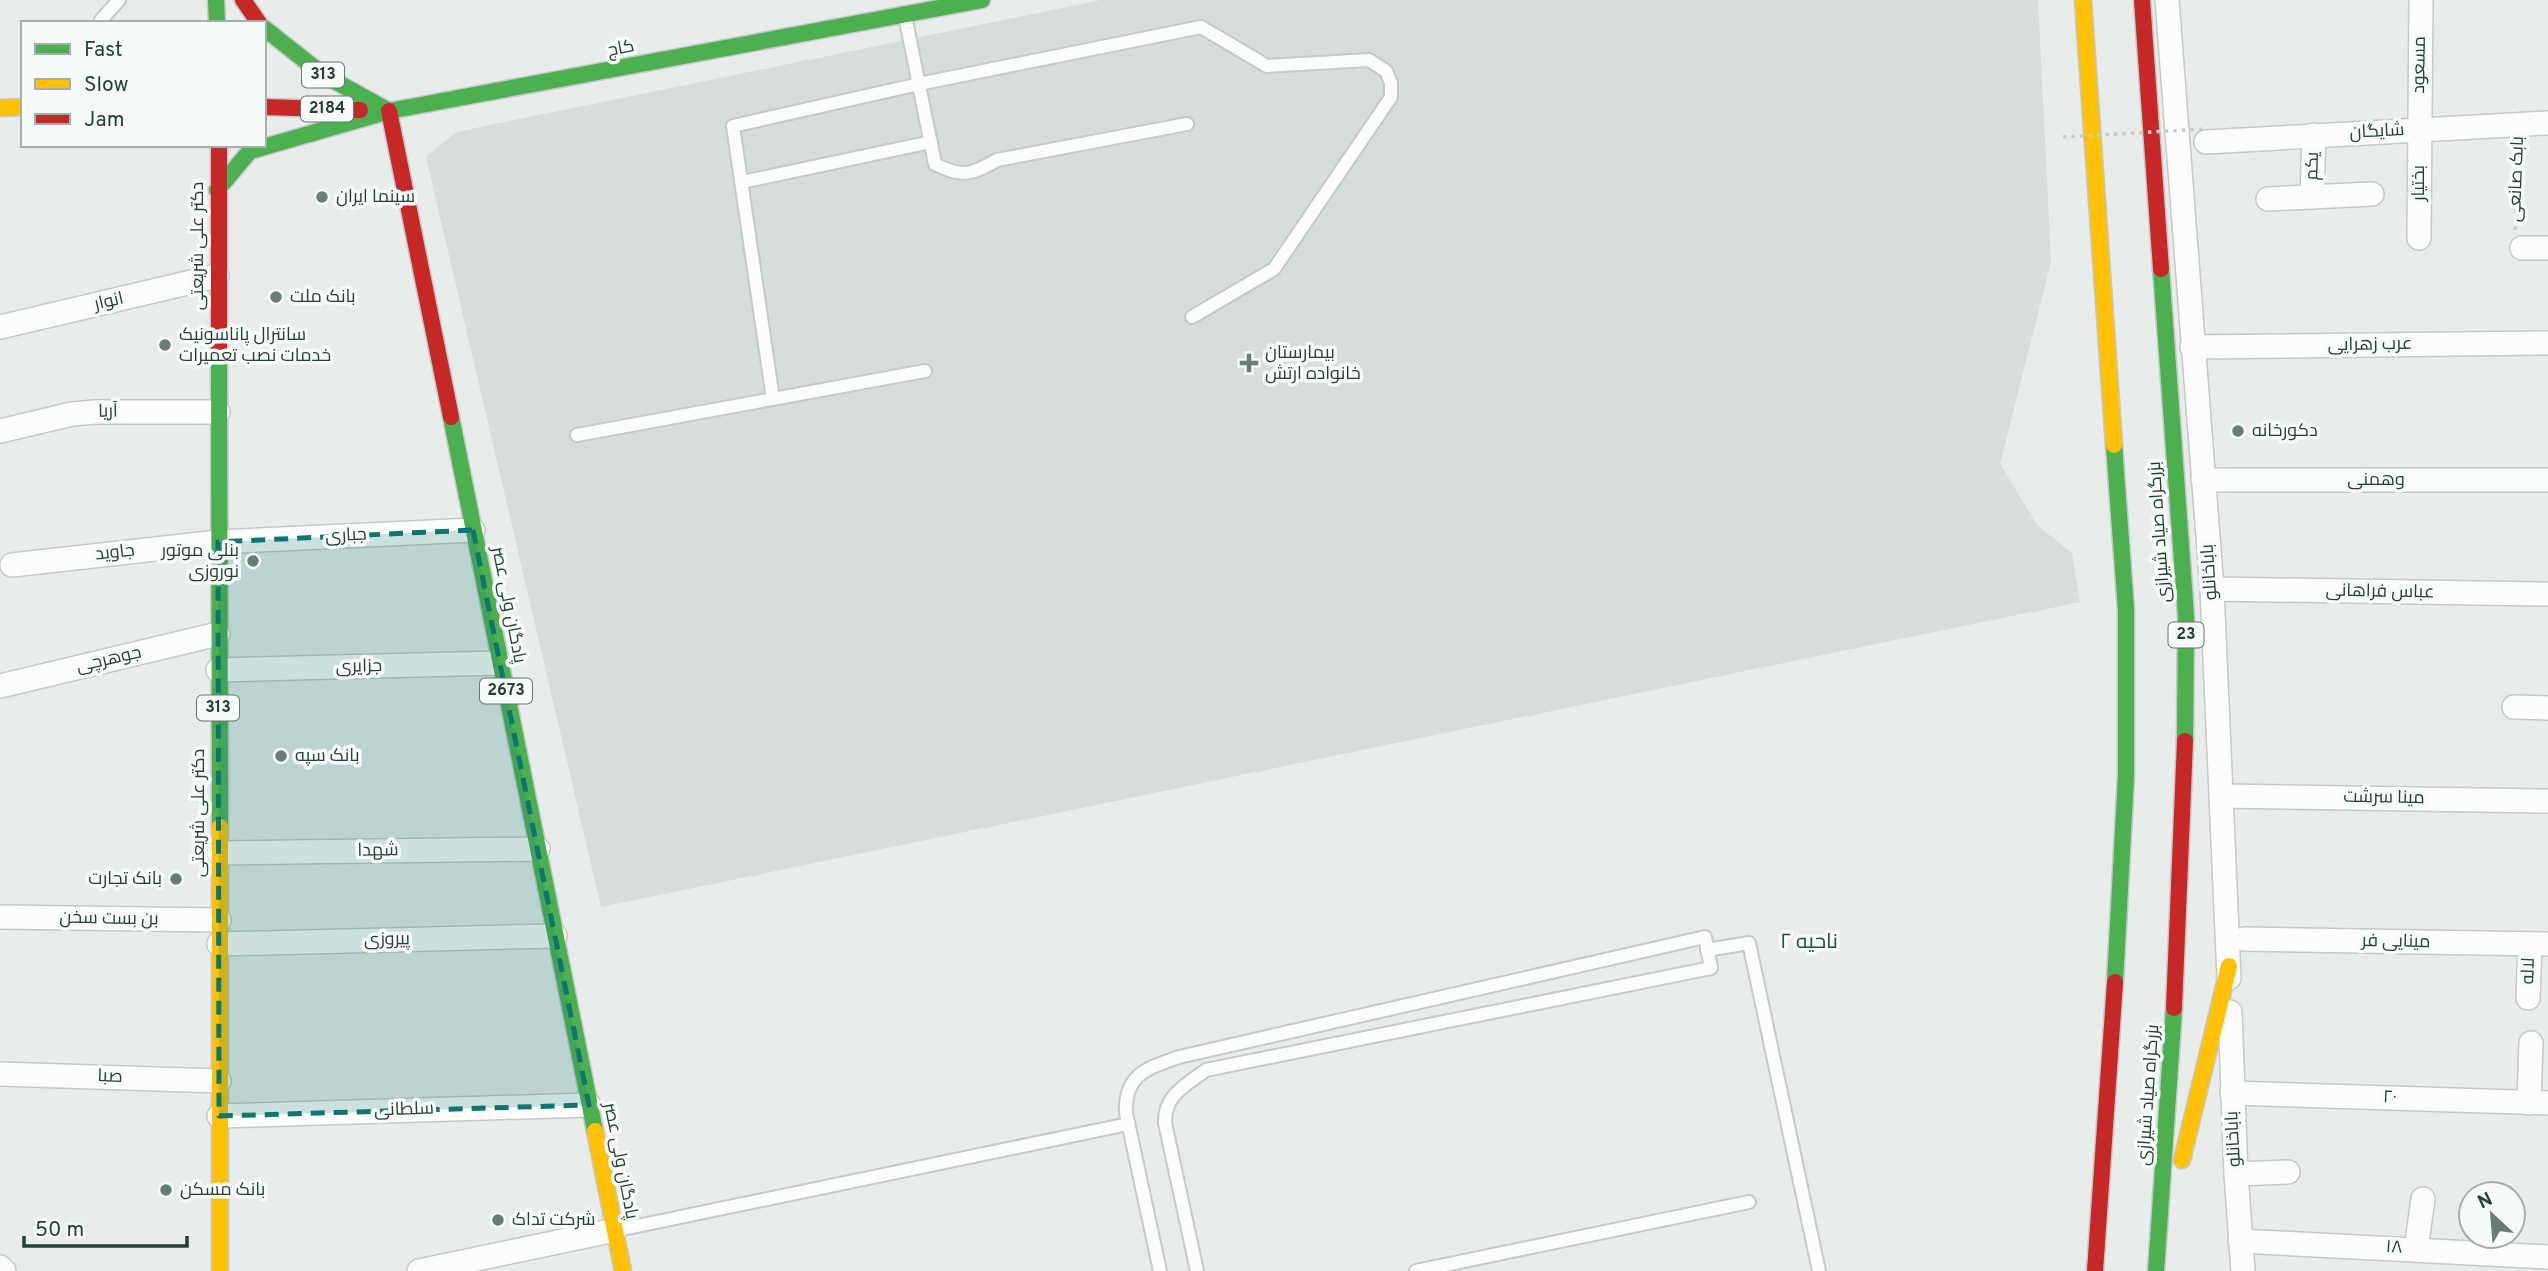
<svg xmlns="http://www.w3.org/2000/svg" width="2548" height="1271" viewBox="0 0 2548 1271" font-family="Overpass,Cairo,sans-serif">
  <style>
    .built { fill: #d6ddda }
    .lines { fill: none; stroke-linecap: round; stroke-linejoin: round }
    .lane-casing { stroke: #c5c9c7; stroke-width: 16 }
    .street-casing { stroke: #c5c9c7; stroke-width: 26 }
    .fast-casing { stroke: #c3c9c7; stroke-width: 19 }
    .slow-casing { stroke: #c3c9c7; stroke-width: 19 }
    .jam-casing { stroke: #c3c9c7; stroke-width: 19 }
    .path { stroke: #c6cecb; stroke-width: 3.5; stroke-dasharray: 3.5 5; stroke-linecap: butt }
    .lane { stroke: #fcfcfc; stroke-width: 12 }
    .street { stroke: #fcfcfc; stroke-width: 23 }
    .fast { stroke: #4caf50; stroke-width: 16 }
    .slow { stroke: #ffc107; stroke-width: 16 }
    .jam { stroke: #c62828; stroke-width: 16 }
    .path-bridge { stroke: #c6cecb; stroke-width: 3.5; stroke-dasharray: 3.5 5; stroke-linecap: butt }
    .marked { fill: #0f766e; fill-opacity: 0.2; stroke: #0f766e; stroke-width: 5; stroke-dasharray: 14 9; stroke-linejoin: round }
    .poi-dot { fill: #697c76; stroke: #f6faf8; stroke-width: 2.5 }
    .labels { text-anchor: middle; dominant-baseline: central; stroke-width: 7; stroke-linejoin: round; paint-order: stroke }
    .shield { fill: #f6faf8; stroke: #647771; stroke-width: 2 }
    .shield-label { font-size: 16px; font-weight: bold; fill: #253f37 }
    .street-label { font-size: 18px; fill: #253f37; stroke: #f6faf8 }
    .poi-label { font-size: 18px; fill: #253f37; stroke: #f6faf8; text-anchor: start }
    .quarter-label { font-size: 21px; fill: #225143; stroke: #f6faf8 }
  </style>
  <rect width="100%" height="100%" fill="#e8ecea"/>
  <polygon class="built" points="1101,0 2038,0 2051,261 2000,464 2037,525 2072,553 2080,602 601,907 426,157 456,132"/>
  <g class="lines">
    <g class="lane-casing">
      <g id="lane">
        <path d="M905,16l30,148c27,14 36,11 62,-4l190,-36"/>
        <polyline points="102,23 101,20 119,0"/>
        <polyline points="742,182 931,142"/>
        <polyline points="773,399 733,126 919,84 1201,27 1267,66 1369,60 1386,71 1391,83 1391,97 1274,269 1192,317"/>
        <polyline points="577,435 925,371"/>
        <polyline points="1707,950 1749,943 1819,1271"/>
        <polyline points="618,1230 1128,1124"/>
        <path d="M1160,1271l-34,-158c-2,-39 22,-45 53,-56l526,-120 6,31 -505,102c-20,15 -42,25 -41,53l32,148"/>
        <polyline points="1416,1271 1749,1202"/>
      </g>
    </g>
    <g class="street-casing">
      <g id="street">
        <polyline points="2167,0 2212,589 2229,978"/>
        <polyline points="2206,142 2548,123"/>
        <polyline points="2312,197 2314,135"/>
        <polyline points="2268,199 2372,194"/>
        <polyline points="2419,238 2421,0"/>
        <polyline points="2522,248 2548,248"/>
        <polyline points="0,327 217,276"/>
        <polyline points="2192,347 2548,343"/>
        <polyline points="0,431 72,414 95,412 218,412"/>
        <polyline points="2203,480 2548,480"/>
        <polyline points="12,565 218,542 473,530"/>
        <polyline points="2212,589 2548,594"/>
        <polyline points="218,670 500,663"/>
        <polyline points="0,686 218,634"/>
        <polyline points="2514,707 2548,708"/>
        <polyline points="2221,796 2548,801"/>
        <polyline points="219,853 538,849"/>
        <polyline points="0,917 219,920"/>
        <polyline points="2244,939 2548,944"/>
        <polyline points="219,944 555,936"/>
        <polyline points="2528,998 2530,944"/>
        <polyline points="2230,1012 2236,1174 2243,1271"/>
        <polyline points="0,1074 219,1081"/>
        <polyline points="2232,1093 2548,1103"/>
        <polyline points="2529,1103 2531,1043"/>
        <polyline points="219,1116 589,1105"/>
        <polyline points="2236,1174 2288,1172"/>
        <polyline points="2240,1241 2548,1257"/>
        <polyline points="2416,1249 2423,1199"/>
        <polyline points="0,1267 4,1271"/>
        <polyline points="419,1271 615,1230"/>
      </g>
    </g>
    <g class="fast-casing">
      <g id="fast">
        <polyline points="216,0 217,23"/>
        <polyline points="264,28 322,74 389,111"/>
        <polyline points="389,111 982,0"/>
        <polyline points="217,190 250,151 389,111"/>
        <polyline points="2161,269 2186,616 2185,741"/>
        <polyline points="219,355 220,827"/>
        <polyline points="451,417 595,1131"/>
        <polyline points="2114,445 2126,610 2126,776 2115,982"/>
        <polyline points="2156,1271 2174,1008"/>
      </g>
    </g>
    <g class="slow-casing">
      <g id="slow">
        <polyline points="2083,0 2114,445"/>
        <polyline points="0,108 23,107"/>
        <polyline points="220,827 220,1271"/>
        <polyline points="595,1131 623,1271"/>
        <polyline points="2182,1160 2229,966"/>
      </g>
    </g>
    <g class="jam-casing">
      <g id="jam">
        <polyline points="243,0 259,23"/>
        <polyline points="2142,0 2161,269"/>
        <polyline points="264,107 360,110"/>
        <polyline points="389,111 451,417"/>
        <polyline points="219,145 219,355"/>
        <polyline points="2174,1008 2185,741"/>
        <polyline points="2095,1271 2115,982"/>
      </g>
    </g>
    <polyline class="path" points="2515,230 2518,146"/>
    <use href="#lane" class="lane"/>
    <use href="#street" class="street"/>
    <use href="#fast" class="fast"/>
    <use href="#slow" class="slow"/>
    <use href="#jam" class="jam"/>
    <polyline class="path-bridge" points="2063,137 2205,129"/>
  </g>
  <path class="marked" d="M473,530l116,575 -370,11 -1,-574z"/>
  <g class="poi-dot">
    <circle cx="322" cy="197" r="7"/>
    <circle cx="276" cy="297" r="7"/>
    <circle cx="165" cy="345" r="7"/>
    <path d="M1245.5 352.5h7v7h7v7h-7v7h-7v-7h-7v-7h7z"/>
    <circle cx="2238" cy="431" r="7"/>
    <circle cx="253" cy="561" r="7"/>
    <circle cx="281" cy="756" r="7"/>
    <circle cx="176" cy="879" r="7"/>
    <circle cx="166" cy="1190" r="7"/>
    <circle cx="498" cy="1220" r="7"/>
  </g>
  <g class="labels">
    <g class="shield">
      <rect x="302" y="62.5" width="42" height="25" rx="5"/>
      <rect x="301" y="96.5" width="52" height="25" rx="5"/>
      <rect x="2168.5" y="622.5" width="35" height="25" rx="5"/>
      <rect x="480" y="678.5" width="52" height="25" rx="5"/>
      <rect x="197" y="695.5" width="42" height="25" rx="5"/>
    </g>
    <g class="shield-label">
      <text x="323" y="75">313</text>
      <text x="327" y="109">2184</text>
      <text x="2186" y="635">23</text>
      <text x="506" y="691">2673</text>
      <text x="218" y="708">313</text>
    </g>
    <g class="street-label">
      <text transform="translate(621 49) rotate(-11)">کاج</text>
      <text transform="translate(2420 65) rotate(-89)">مسعود</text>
      <text transform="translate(2377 132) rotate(-3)">شایگان</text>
      <text transform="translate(2313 166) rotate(-88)">یکم</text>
      <text transform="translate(2517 179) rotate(-88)">بابک صانعی</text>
      <text transform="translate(2419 183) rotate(-90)">بختیار</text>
      <text transform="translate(198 246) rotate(-90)">دکتر علی شریعتی</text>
      <text transform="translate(109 302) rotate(-13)">انوار</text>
      <text transform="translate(2370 345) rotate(-1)">عرب زهرایی</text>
      <text transform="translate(108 412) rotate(-1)">آریا</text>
      <text x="2376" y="480">وهمنی</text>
      <text transform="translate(2160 532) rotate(-94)">بزرگراه صیاد شیرازی</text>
      <text transform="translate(346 536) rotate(-3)">جباری</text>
      <text transform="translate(115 553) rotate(-6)">جاوید</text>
      <text transform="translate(2210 572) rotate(-94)">باباخانلو</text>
      <text transform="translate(2380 592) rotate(1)">عباس فراهانی</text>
      <text transform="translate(508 605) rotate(79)">پادگان ولی عصر</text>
      <text transform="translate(109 660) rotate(-13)">جوهرچی</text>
      <text transform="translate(359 667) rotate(-1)">جزایری</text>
      <text transform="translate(2384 798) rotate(1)">مینا سرشت</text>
      <text transform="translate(199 813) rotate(-90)">دکتر علی شریعتی</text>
      <text transform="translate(378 851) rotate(-1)">شهدا</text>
      <text transform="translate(109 919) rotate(1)">بن بست سخن</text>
      <text transform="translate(387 940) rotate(-1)">پیروزی</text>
      <text transform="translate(2396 942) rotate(1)">مینایی فر</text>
      <text transform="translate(2529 971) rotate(-88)">لاله</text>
      <text transform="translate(110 1077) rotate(2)">صبا</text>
      <text transform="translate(2149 1095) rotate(-86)">بزرگراه صیاد شیرازی</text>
      <text transform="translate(2390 1098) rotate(2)">۲۰</text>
      <text transform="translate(404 1110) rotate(-2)">سلطانی</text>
      <text transform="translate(2234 1139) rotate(-93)">باباخانلو</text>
      <text transform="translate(620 1161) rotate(79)">پادگان ولی عصر</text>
      <text transform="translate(2394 1248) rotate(3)">۱۸</text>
    </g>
    <g class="poi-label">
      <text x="336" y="197">سینما ایران</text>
      <text x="290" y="297">بانک ملت</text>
      <text x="179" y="335">سانترال پاناسونیک<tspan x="179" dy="21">خدمات نصب تعمیرات</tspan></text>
      <text x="1265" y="353">بیمارستان<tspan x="1265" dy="21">خانواده ارتش</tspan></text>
      <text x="2252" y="431">دکورخانه</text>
      <text x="239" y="551" text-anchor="end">بنلی موتور<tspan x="239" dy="21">نوروزی</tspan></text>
      <text x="295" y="756">بانک سپه</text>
      <text x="162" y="879" text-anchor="end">بانک تجارت</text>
      <text x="180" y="1190">بانک مسکن</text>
      <text x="512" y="1220">شرکت تداک</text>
    </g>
    <g class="quarter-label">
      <text x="1809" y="942">ناحیه ۲</text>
    </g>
  </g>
  <rect x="21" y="21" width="245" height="126" fill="#f6faf8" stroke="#a2afab" stroke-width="2"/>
  <rect x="35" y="44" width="35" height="10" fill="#4caf50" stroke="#a2afab" stroke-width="2"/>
  <text x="84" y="56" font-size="21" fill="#253f37">Fast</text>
  <rect x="35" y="79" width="35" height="10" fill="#ffc107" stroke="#a2afab" stroke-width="2"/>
  <text x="84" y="91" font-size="21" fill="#253f37">Slow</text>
  <rect x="35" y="114" width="35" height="10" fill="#c62828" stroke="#a2afab" stroke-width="2"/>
  <text x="84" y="126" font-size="21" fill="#253f37">Jam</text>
  <g transform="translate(2492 1215) rotate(334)"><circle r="33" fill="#f6faf8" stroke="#a2afab" stroke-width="2"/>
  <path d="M0-5L12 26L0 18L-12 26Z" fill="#697c76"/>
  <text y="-10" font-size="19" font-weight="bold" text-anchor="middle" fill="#253f37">N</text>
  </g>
  <path d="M24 1236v10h163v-10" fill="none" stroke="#253f37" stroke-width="3.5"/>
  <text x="35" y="1236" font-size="21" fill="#253f37" stroke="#f6faf8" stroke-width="5" paint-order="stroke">50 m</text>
</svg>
